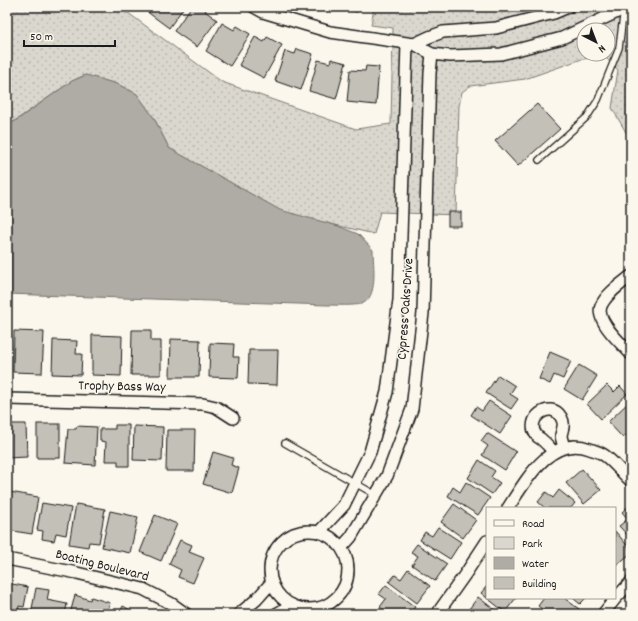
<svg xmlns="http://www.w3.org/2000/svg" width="638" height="621" viewBox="0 0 638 621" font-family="Dekko,sans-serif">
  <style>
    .green { fill: url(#green-dots); stroke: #7b7a75; fill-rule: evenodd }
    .water { fill: #afaca5; stroke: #74726e }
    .building { fill: #c3c0b8; stroke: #1c1c1c }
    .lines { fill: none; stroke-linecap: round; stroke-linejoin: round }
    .service-casing { stroke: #1c1c1c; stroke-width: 8 }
    .minor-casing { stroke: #1c1c1c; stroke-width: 14 }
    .service { stroke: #fbf7ec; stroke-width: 5.5 }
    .minor { stroke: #fbf7ec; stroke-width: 11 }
    .labels { text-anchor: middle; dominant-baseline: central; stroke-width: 3; stroke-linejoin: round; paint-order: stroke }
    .street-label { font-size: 14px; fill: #1c1c1c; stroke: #fbf7ec }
  </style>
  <defs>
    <pattern id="green-dots" width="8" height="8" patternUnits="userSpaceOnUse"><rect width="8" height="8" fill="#dad7ce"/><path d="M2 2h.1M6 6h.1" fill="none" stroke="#bab8b0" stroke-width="1.8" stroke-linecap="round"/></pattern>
  </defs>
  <rect width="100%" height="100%" fill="#fbf7ec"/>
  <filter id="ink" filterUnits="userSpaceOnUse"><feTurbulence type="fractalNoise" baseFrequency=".025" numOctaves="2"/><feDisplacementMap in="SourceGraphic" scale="8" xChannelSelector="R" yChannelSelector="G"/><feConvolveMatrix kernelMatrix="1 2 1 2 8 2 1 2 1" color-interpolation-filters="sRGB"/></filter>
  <g filter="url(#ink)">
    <path class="green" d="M7,7h113l102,75 134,47 35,-5 2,-96 -22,-3 3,-18h257v134l-19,-33 6,-38 -13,-13 -23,2 -57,20 -55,7 -8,6 -3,14 -3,109 -76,-3 -6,22 -90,-21 -115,-65 -15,-30 -17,-24 -20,-10 -32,-9 -13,6 -59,41 -6,1zM584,30h24v24h-24z"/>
    <path class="water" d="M86,75l31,9 20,10 17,24 15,30 111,62 58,16 20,8 15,16c0,14 6,49 -12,54 -9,2 -24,1 -34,1l-320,-11v-171l7,-1 58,-41z"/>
    <g class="building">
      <polygon points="148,7 184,7 169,28 146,11"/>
      <polygon points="191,7 205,7 207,9 205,11 217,20 197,47 174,31"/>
      <polygon points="335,7 358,7 357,12"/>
      <polygon points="222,23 234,30 237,26 250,34 230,66 206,51"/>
      <polygon points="255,37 264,42 267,37 282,45 264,78 239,65"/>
      <polygon points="297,49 313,54 301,90 275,81 285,51 295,54"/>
      <polygon points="331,59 346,63 336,99 309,91 318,60 330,63"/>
      <polygon points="366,66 379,67 376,105 347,102 350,70 365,71"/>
      <polygon points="537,104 560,129 518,166 495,141"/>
      <rect x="448" y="212" width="13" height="14"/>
      <polygon points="132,330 151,330 151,341 161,341 161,375 131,375"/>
      <polygon points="14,331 44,332 42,373 13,372"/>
      <polygon points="92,335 122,336 121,376 92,375"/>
      <polygon points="171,339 200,340 199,377 170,377"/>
      <polygon points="53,340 77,341 76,354 82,354 81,375 52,374"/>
      <polygon points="210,343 234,344 233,357 239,357 238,378 209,377"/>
      <polygon points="249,350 278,350 277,385 248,384"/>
      <polygon points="550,352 571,361 563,379 554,375 550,384 539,379"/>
      <polygon points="579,365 597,376 582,400 564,389"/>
      <polygon points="498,375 515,386 510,394 518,399 511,409 486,393"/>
      <polygon points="607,385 614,392 620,386 627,394 601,419 587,404"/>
      <polygon points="631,400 631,430 623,438 608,422"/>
      <polygon points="489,401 512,416 500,434 471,415 476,407 482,411"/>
      <polygon points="7,424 26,424 27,457 7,458"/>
      <rect x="37" y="424" width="23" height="34"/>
      <polygon points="115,425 129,425 129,466 118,466 118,461 105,461 106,442 100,441 100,429 115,429"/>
      <polygon points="77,426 97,427 95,465 65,463 68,429 76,429"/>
      <polygon points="134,426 163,427 162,461 133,460"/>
      <polygon points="167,430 195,430 194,471 166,471"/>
      <polygon points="487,433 516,452 505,470 482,455 488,446 481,441"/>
      <polygon points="213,452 233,458 231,465 239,468 232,493 203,484"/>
      <polygon points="479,460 495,471 491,477 500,483 492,494 468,478"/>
      <polygon points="582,469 601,490 584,504 566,483"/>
      <polygon points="466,482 490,498 478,515 448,496 453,487 460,492"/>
      <polygon points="559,490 575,503 571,508 545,508 538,502 546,492 553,498"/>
      <polygon points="10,492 38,497 32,534 7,530 7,510"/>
      <polygon points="42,503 71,508 66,535 56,533 54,541 42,539 43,531 37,530"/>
      <polygon points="76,504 105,509 99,543 89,542 88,547 69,544"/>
      <polygon points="454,504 476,520 463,538 441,522"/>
      <polygon points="629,506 631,508 631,539 619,526 628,519 622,512"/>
      <polygon points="110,511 138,517 130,553 102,547"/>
      <polygon points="155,515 177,524 161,561 140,552"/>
      <polygon points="438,527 461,542 450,559 420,540 425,532 432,536"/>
      <polygon points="615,531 631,550 631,553 617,565 615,563"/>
      <polygon points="180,540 192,545 189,552 204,558 193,583 178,577 181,570 169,564"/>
      <polygon points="417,544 447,564 435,581 412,565 418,556 411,552"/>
      <polygon points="408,569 430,586 417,603 389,582 395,575 401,579"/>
      <polygon points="7,583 28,587 24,607 19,606 18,614 7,614"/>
      <polygon points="386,585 415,607 410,614 389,614 380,607 386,599 379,594"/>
      <polygon points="487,586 487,598 481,593"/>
      <polygon points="36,588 49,590 47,600 67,604 65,614 31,614"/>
      <polygon points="75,595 90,600 91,597 110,603 107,614 70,614"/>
      <polygon points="478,597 500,614 474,614 474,613 469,609"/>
      <polygon points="487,598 516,598 505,612"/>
      <polygon points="544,598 564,598 579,609 575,614 548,614 538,606"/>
      <polygon points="573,598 586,598 580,604"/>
      <polygon points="123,606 134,612 133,614 119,614"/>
    </g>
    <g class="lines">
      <g class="service-casing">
        <g id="service">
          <polyline points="539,160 587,117 598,100 619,48 624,9"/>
          <polyline points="285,443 376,495"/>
        </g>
      </g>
      <g class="minor-casing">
        <g id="minor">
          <polyline points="254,7 263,12 330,32 414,44 432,54 450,56 501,54 562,38 628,7"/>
          <polyline points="414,44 429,37 443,32 496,28 554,13 568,7"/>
          <path d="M631,276c-10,8 -25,18 -30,30 -6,15 21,38 30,48"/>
          <polyline points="7,399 203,404 216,407 233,418"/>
          <path d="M553,451c-3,-3 -7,-8 -11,-11 -1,-2 -4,-2 -5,-4 -14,-17 14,-37 24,-19 4,7 2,10 0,18 0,3 2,8 3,12"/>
          <path d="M508,508c18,-28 43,-74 82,-59 5,2 10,3 14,6 10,7 18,18 27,26"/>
          <circle cx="309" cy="570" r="39"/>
          <polyline points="319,532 344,505 370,452 387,392 399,300 407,44"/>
          <polyline points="342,547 351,537 387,476 412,409 423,313 430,73 432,54"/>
          <polyline points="7,559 77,573 143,589 172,604 186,614"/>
          <polyline points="239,614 256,600 272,582"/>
          <polyline points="276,614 292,605"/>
          <polyline points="437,614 466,573 487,541"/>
          <polyline points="603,614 615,599 631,582"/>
        </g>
      </g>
      <use href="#service" class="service"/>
      <use href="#minor" class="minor"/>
    </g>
  </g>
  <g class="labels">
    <g class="street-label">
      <text transform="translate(406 309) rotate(-86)">Cypress Oaks Drive</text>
      <text transform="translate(122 387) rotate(1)">Trophy Bass Way</text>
      <text transform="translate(102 566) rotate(14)">Boating Boulevard</text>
    </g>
  </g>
  <rect width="638" height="621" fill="none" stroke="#fbf7ec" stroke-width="24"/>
  <rect x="12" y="12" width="614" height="597" fill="none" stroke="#1c1c1c" stroke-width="1.5" filter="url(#ink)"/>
  <rect x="486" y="507" width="130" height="92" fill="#fbf7ec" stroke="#a29f99"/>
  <rect x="494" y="520" width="20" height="6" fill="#fbf7ec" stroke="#a29f99"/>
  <text x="522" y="527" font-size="12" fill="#1c1c1c">Road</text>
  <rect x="494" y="537" width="20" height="12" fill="#dad7ce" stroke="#a29f99"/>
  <text x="522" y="547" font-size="12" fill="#1c1c1c">Park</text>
  <rect x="494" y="557" width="20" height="12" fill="#afaca5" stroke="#a29f99"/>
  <text x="522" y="567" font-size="12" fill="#1c1c1c">Water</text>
  <rect x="494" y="577" width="20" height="12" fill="#c3c0b8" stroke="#a29f99"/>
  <text x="522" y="587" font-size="12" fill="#1c1c1c">Building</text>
  <g transform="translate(596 42) rotate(138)"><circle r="19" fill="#fbf7ec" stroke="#a29f99"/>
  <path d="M0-3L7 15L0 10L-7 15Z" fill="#1c1c1c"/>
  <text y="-6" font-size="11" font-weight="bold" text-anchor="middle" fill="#1c1c1c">N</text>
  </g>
  <path d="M24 40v6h91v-6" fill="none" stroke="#1c1c1c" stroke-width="2"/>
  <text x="30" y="40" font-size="12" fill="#1c1c1c" stroke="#fbf7ec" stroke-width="3" paint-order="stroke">50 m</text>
</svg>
